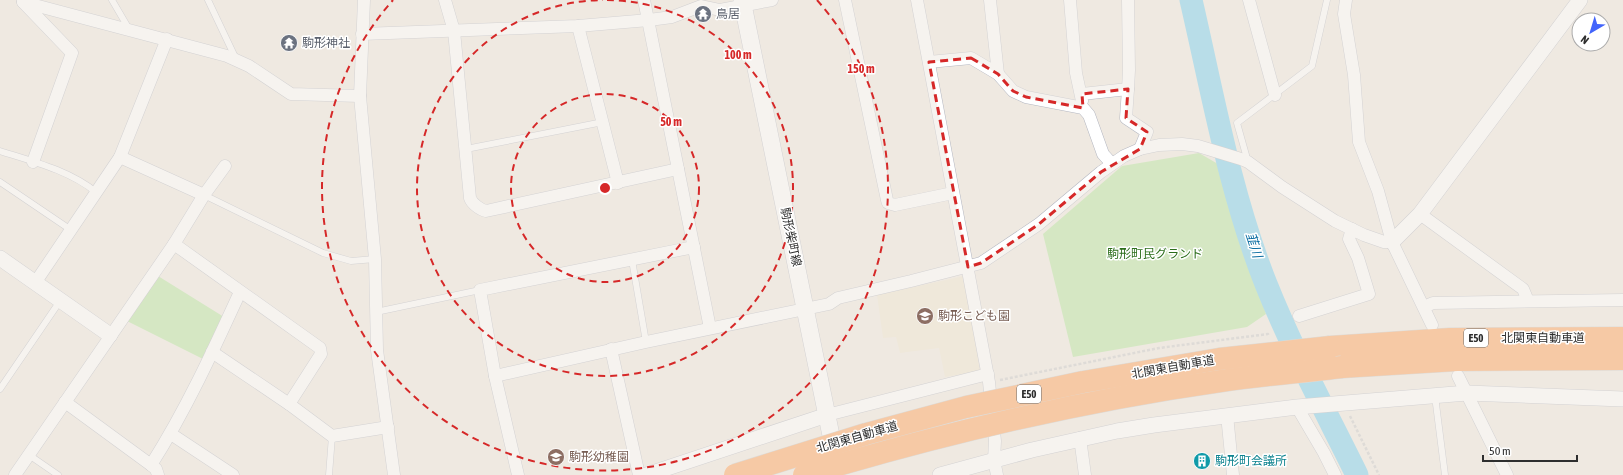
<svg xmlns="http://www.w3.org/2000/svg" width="1623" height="475" viewBox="0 0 1623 475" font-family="'Asap Condensed','Noto Sans JP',sans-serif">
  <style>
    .education { fill: #f0e6d1 }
    .green { fill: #b6e59e }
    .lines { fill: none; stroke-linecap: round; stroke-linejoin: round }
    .river { stroke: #75cff0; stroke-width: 23 }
    .service-casing { stroke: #b4b7c1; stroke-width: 7 }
    .minor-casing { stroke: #b4b7c1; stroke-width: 13 }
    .tertiary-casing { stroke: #b4b7c1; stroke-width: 16 }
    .secondary-casing { stroke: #b4b7c1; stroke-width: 18 }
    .motorway-casing { stroke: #c9c9c9; stroke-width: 23 }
    .path { stroke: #c9c9c9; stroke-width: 2.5; stroke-dasharray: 3 2; stroke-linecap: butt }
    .service { stroke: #fff; stroke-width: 6 }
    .minor { stroke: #fff; stroke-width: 12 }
    .tertiary { stroke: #fff; stroke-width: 15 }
    .secondary { stroke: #fff; stroke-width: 17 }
    .motorway { stroke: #ffa35c; stroke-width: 22 }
    .motorway-bridge-casing { stroke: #c9c9c9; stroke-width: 23; stroke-linecap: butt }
    .motorway-bridge { stroke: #ffa35c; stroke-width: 22 }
    .marked { fill: none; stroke: #d62828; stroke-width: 3; stroke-dasharray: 8 5; stroke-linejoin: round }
    .ring { fill: none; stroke: #d62828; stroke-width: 2; stroke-dasharray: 7 5 }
    .labels { text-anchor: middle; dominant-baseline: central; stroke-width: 3; stroke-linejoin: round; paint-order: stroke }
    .shield { fill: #fff; stroke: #6d6d6d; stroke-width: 1 }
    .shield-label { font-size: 11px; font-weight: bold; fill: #2e2e2e }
    .worship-label { font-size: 12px; fill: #5b616d; stroke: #fff; text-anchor: start }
    .street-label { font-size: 12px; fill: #2e2e2e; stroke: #fff }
    .park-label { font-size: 12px; fill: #2c6e1b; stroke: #fff }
    .education-label { font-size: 12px; fill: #785e54; stroke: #fff; text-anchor: start }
    .culture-label { font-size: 12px; fill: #0d838f; stroke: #fff; text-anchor: start }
    .water-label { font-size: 13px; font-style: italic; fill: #0d6fa3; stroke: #fff }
    .centre { fill: #d62828; stroke: #fff; stroke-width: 2 }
    .ring-label { font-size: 12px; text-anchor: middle; font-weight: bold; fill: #d62828; stroke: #fff; stroke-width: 3; stroke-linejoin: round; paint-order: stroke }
  </style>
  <rect width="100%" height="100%" fill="#efe9e1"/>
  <polygon class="education" points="964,276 980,371 945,377 939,348 900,353 896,337 883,338 877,295"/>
  <g class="green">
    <polygon points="1199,153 1218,164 1266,314 1247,327 1073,357 1043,234 1122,166"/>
    <polygon points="158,276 224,317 203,359 127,321"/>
  </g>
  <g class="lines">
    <path class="river" d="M1191,0c22,95 39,193 75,284 26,65 60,128 91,191"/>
    <g class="service-casing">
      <g id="service">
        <polyline points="112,0 129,29"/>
        <polyline points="208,0 236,59"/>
        <polyline points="466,149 603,122"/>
        <path d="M0,151c32,10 71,20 97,42"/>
        <polyline points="1248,162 1237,123 1312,66 1327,0"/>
        <polyline points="0,182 71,230"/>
        <polyline points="204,195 323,253 351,261 375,259"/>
        <polyline points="632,260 646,342"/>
        <polyline points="376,312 480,290"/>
        <polyline points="0,389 60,301"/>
        <polyline points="1435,396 1445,475"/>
        <polyline points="29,455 58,475"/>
        <polyline points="329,475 332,436"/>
      </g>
    </g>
    <g class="minor-casing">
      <g id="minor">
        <polyline points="364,0 360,96 375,259 377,350 394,475"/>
        <path d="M445,0l9,31 16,167c2,6 11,12 16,13l192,-42"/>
        <polyline points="644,0 710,328"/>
        <polyline points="845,0 887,200 888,203 895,205 953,193"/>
        <polyline points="917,0 989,382 995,441 994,460 997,475"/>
        <polyline points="1070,0 1076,73 1082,101"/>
        <polyline points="1249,0 1275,95"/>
        <polyline points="1346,0 1344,14 1354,75 1359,142 1378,191 1392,242 1432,325"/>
        <polyline points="23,2 227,56 249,66 291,94 360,96"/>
        <polyline points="23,2 72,53 33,162"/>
        <polyline points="578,26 618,183"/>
        <polyline points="362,34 578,26 649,20 672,17 701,6 720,10 772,0"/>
        <polyline points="929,62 971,58 998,74 990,0"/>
        <polyline points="998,74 1013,91 1026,97 1083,108 1089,115 1103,154 1112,164"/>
        <polyline points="1128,89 1126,118 1147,132 1140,149"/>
        <polyline points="1082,94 1128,89 1129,70 1128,0"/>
        <polyline points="120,157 204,195"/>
        <polyline points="1420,214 1523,289 1528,301"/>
        <polyline points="174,244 320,348 321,354 289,404"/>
        <polyline points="35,283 120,157 167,39"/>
        <polyline points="1424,307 1433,303 1623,300"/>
        <polyline points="1299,316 1369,294 1358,258 1349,239 1352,229"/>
        <polyline points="611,349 639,475"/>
        <polyline points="212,352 289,404 332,436 388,427"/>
        <polyline points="495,376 646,342 829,304 838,298 911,281 981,263 1039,224 1101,172 1124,156 1140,149 1159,145 1182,144 1198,146 1241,159 1248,162 1282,187 1335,221 1364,235 1384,242 1392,242"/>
        <polyline points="1458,376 1507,475"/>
        <polyline points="65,402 151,465 156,469 158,475"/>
        <polyline points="1297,407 1324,453 1335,475"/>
        <polyline points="827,415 988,374"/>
        <polyline points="1227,415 1233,475"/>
        <polyline points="171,434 233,475"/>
        <polyline points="1080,438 1085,475"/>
        <path d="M151,465c35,-55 62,-114 89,-173"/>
        <polyline points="15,475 174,244 204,195 225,166"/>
        <polyline points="518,475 495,376 480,290 694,247"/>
      </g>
    </g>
    <g class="tertiary-casing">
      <g id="tertiary">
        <polyline points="1392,242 1420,214 1580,0"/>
        <polyline points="0,258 110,335"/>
        <polyline points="646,475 827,415"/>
        <polyline points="940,475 1032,450 1117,431 1154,425 1297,407 1467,393 1623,399"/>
      </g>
    </g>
    <g class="secondary-casing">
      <polyline id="secondary" points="742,0 835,455"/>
    </g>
    <g class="motorway-casing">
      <g id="motorway">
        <polyline points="1330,347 1450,339 1623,338"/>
        <polyline points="1342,367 1457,360 1623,359"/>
      </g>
    </g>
    <g class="path">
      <polyline points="1000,380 1159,348 1268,334 1269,336"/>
      <polyline points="1350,416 1379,475"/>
    </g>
    <use href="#service" class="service"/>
    <use href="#minor" class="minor"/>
    <use href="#tertiary" class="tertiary"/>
    <use href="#secondary" class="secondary"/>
    <use href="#motorway" class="motorway"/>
    <g class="motorway-bridge-casing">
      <g id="motorway-bridge">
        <polyline points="735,475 866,434 966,407 1083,382 1219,359 1330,347"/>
        <path d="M804,475c137,-41 275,-74 417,-94 40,-6 80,-9 121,-14"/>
      </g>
    </g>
    <use href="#motorway-bridge" class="motorway-bridge"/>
  </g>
  <path d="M0 0H1623V475H0ZM971,58l27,16 15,17 13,6 57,11 -1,-14 46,-5 -2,29 21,14 -7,17 -39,23 -62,52 -58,39 -13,4 -39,-205z" fill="#efe9e1" fill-opacity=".55" fill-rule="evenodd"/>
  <path class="marked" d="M971,58l27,16 15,17 13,6 57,11 -1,-14 46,-5 -2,29 21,14 -7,17 -39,23 -62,52 -58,39 -13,4 -39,-205z"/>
  <g class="ring">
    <circle cx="605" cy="188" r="94"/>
    <path d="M607 0A188 188 0 1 1 603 0"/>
    <path d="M817 0A283 283 0 1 1 393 0"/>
  </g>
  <defs>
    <g id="temple-disc" transform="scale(0.9)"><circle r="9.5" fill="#6b7280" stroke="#fff"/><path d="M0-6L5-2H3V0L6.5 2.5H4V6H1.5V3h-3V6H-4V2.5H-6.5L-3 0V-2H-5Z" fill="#fff"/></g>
    <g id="school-disc" transform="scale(0.9)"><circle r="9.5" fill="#8d6e63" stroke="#fff"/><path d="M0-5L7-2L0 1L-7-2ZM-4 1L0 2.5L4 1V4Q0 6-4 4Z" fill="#fff"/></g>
    <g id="building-disc" transform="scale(0.9)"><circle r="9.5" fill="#0f9aa8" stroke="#fff"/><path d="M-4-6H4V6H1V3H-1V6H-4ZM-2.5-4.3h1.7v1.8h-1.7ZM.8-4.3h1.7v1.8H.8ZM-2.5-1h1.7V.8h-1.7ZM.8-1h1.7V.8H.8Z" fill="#fff"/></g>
  </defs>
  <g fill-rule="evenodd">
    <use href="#temple-disc" x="703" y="14"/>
    <use href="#temple-disc" x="289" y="43"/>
    <use href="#school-disc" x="925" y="316"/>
    <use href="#school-disc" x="556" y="457"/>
    <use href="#building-disc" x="1202" y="461"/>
  </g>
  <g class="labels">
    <g class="shield">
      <rect x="1464" y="329" width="24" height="18" rx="3"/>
      <rect x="1017" y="385" width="24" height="18" rx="3"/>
    </g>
    <g class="shield-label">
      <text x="1476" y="338">E50</text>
      <text x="1029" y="394">E50</text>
    </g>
    <g class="worship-label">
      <text x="716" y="14">鳥居</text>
      <text x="302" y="43">駒形神社</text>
    </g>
    <g class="street-label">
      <text transform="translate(791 237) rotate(78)">駒形柴町線</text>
      <text x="1543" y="338">北関東自動車道</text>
      <text transform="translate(1173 367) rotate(-10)">北関東自動車道</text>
      <text transform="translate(857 437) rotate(-16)">北関東自動車道</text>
    </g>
    <g class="park-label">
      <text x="1155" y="254">駒形町民グランド</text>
    </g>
    <g class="education-label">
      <text x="938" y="316">駒形こども園</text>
      <text x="569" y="457">駒形幼稚園</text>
    </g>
    <g class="culture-label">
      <text x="1215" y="461">駒形町会議所</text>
    </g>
    <g class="water-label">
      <text transform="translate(1254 245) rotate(72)">韮川</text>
    </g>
  </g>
  <circle cx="605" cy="188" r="6" class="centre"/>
  <g class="ring-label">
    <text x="738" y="59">100 m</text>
    <text x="861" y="73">150 m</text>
    <text x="671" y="126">50 m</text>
  </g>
  <g transform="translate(1591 32) rotate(218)"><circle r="19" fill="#ffffff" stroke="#ababab"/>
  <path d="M0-3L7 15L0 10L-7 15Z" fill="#4264fb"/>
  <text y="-6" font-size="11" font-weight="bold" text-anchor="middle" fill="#2e2e2e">N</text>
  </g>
  <path d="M1483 455v6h94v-6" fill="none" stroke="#2e2e2e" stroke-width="2"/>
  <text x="1489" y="455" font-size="12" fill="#2e2e2e" stroke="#ffffff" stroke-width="3" paint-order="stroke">50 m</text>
</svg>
